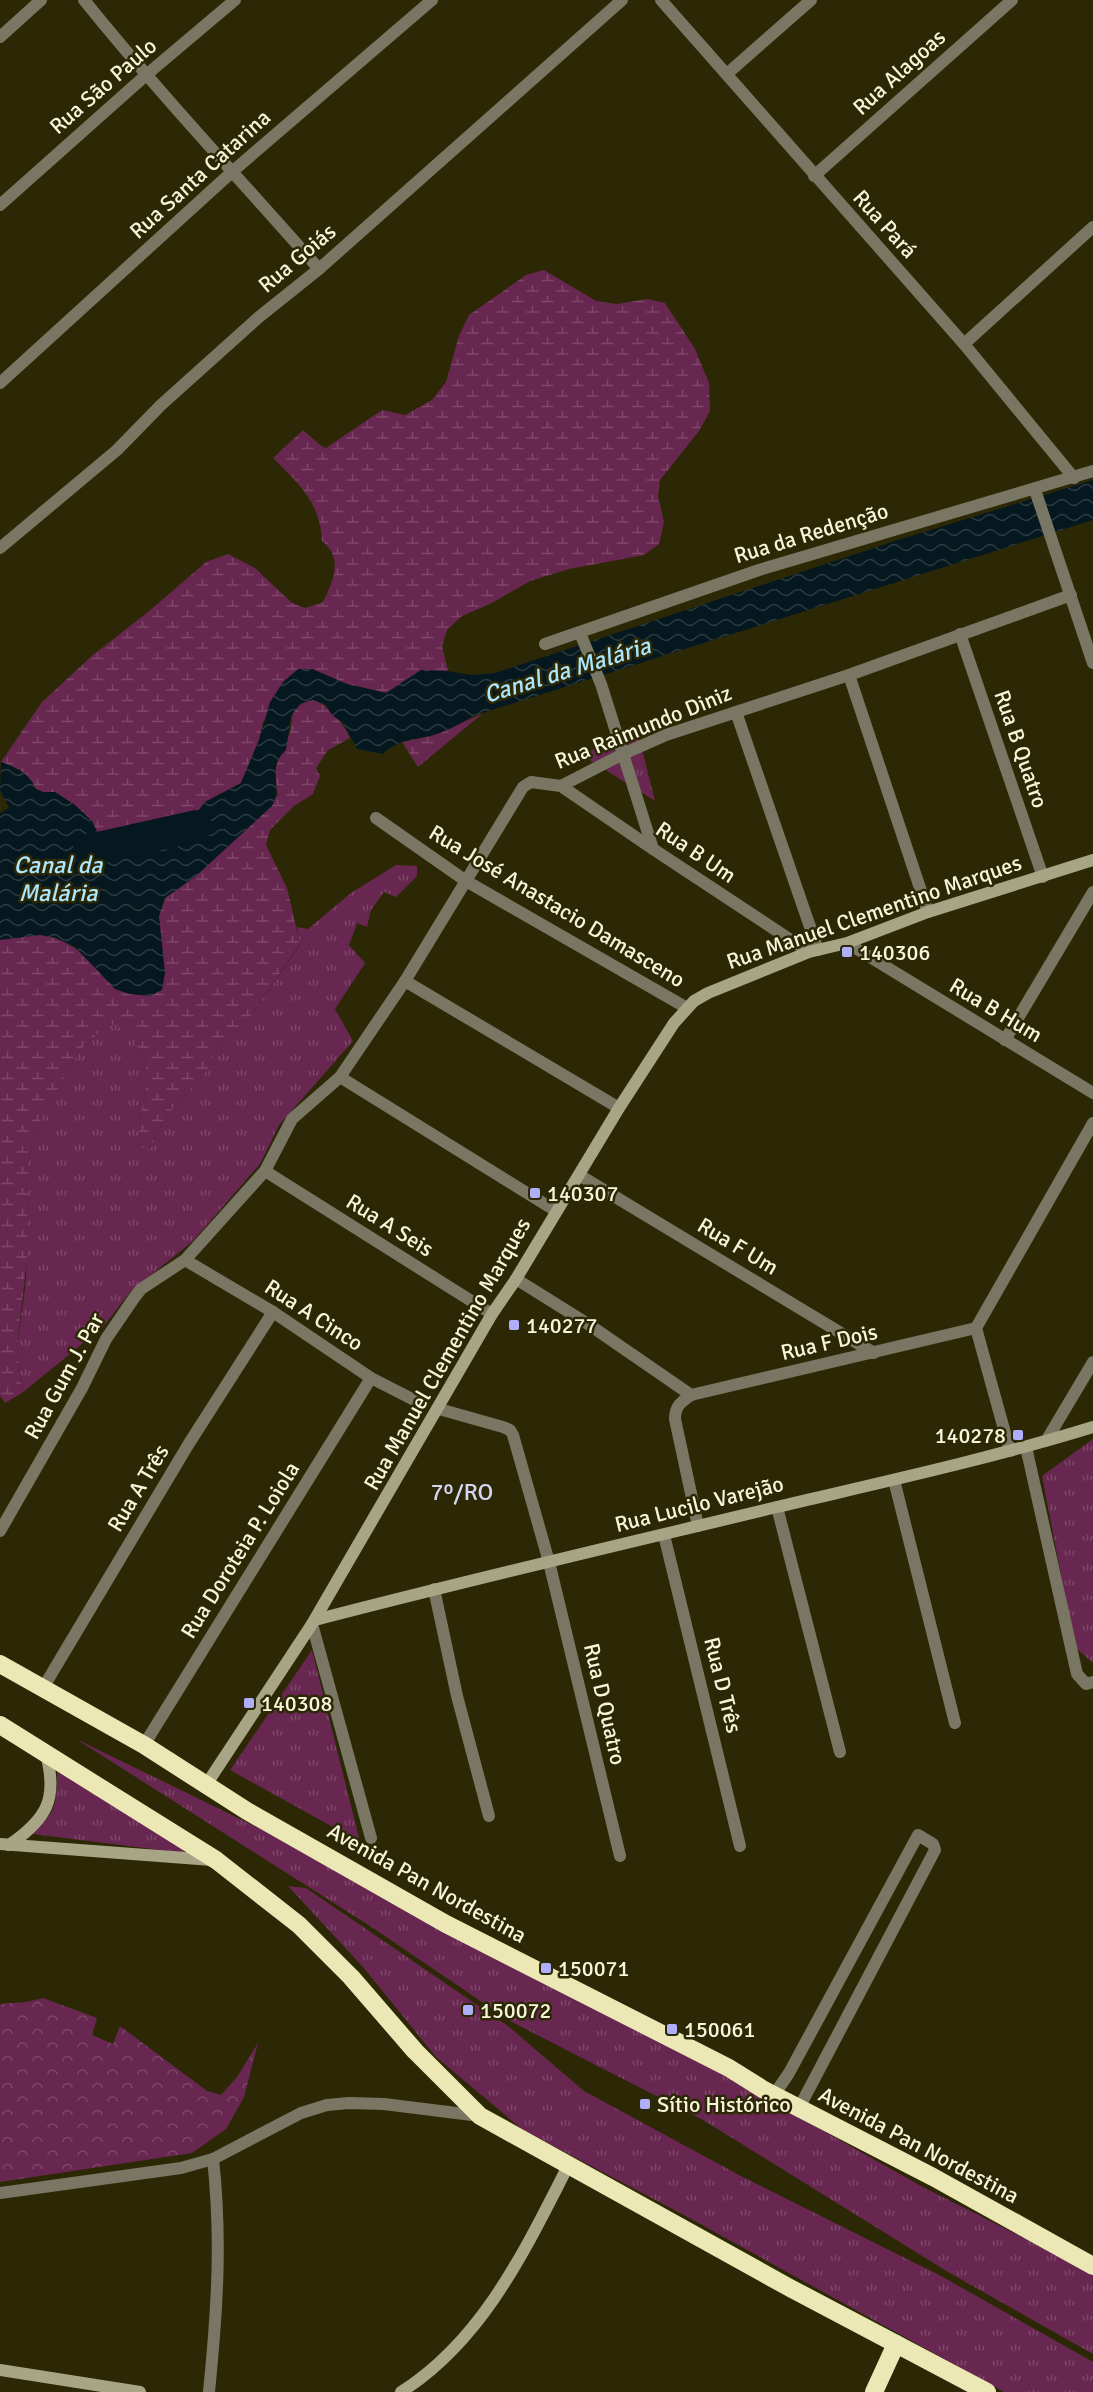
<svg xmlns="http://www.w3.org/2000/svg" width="1093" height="2392" viewBox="0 0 1093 2392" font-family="Signika,sans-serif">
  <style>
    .grass { fill: url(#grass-tufts) }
    .forest { fill: url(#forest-crowns) }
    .wetland { fill: url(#wetland-marsh) }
    .water { fill: url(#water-waves) }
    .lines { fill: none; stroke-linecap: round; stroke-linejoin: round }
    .river { stroke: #06181f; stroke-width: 32 }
    .street { stroke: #797763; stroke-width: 12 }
    .secondary { stroke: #a7a585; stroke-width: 12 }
    .highway { stroke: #ece8b5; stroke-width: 18 }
    .poi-dot { fill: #afaefa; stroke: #2c2805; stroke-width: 2 }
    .labels { text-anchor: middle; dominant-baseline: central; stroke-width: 5; stroke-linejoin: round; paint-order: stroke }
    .street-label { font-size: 22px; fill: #f7f6dd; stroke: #2c2805 }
    .poi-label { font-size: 22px; fill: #f7f6dd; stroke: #2c2805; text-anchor: start }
    .water-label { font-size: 24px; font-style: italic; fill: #ace6fd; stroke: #2c2805 }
    .neighbourhood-label { font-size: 24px; fill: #d5d6f3; stroke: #2c2805 }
  </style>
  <defs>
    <pattern id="grass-tufts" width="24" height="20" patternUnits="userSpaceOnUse" patternTransform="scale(1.5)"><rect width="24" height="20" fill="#672750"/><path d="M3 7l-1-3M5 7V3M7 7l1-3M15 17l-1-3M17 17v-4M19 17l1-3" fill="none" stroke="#7e4769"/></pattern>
    <pattern id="forest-crowns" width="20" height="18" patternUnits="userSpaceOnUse" patternTransform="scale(1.5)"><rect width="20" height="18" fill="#672750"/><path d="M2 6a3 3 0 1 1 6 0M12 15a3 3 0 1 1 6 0" fill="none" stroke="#7e4769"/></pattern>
    <pattern id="wetland-marsh" width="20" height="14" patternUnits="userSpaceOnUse" patternTransform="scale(1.5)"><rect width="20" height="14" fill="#672750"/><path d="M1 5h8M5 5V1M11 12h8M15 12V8" fill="none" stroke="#7e4769"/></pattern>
    <pattern id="water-waves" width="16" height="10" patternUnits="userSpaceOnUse" patternTransform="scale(1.5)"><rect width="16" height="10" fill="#06181f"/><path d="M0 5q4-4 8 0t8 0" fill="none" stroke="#2b3a3f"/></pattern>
  </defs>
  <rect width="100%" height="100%" fill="#2c2805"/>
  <g class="grass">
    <polygon points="638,734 655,801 580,754"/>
    <polygon points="396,865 417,866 417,876 396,897 384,892 371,910 367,927 357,923 349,945 365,963 335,1009 353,1041 279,1125 260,1164 193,1241 130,1292 103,1327 22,1393 17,1346 26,1281 28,1165 33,1133 80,1050 109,1024 130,1030 146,1067 146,1091 139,1120 150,1150 165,1117 209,1068 218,1047 243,1027 300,945 297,927 308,929 351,893"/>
    <polygon points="1093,1439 1093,1663 1075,1647 1042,1476"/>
    <polygon points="312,1650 360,1842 230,1770"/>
    <polygon points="76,1739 267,1832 671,2045 921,2186 1093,2273 1093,2354 948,2272 703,2120 510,2021 370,1926"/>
    <path d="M57,1766l127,81v6l-159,-20c34,-14 32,-34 32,-67z"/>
    <polygon points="288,1886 306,1888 508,2026 584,2091 739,2175 941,2276 1093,2362 1093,2392 1004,2392 684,2215 523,2130 436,2057 363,1967"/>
  </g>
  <polygon class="forest" points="43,1998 97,2018 92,2035 113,2044 120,2026 207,2091 221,2095 237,2077 258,2043 244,2097 226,2129 192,2153 0,2182 0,2004 26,2002"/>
  <g class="wetland">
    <path d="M544,270l52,31 21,3 30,-5 18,4 30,46 14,34 1,28 -11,20 -39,49 -2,16 6,26 -5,22 -15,11 -75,14 -39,12 -38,22 -30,13 -15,14 -5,16 6,25c-23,0 -41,11 -61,22l-40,-9 -35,-15 -49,53 -4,18 -18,43 -36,19 -11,14 -34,11 -9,14 -5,3h-6l-16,-8 -14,-1 -10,3 -8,-17 -17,-16 -20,-13h-12l-7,-3c-7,-16 -19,-21 -35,-27l41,-60 51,-47 55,-43 58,-50 22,-8 27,14 37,35 13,5 18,-6c10,-21 21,-44 -1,-61 -2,-39 -23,-57 -49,-83l30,-28 17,15 6,3 56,-38 23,5 27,-15 14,-18 13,-46 10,-21 57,-40z"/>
    <path d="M313,700c16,5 30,23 37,38l-22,12 -12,18 4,8 -7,18 -19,12 -24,24 -4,15 21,43 13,56 -57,83 -25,20 -9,21 -44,49 -15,33 -10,-3 -1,-27 7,-29v-24l-16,-37 -21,-6 -29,26 -47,83 -5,32 -1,94 -10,87 5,47 -17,10 -5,-7v-456c13,-2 29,-6 42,-5 31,4 54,30 73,54l45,-53 -1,-20 6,-18 113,-103c-6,-33 -1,-28 10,-57 9,-20 -5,-30 25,-38z"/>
    <polygon points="482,714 418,767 402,742 431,736"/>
  </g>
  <path class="water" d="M1093,480v40l-620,196c-13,8 -27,16 -43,20 -18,4 -33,4 -47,18l-26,-5 -14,-26 -11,-8 -7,-11 -12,-4 -12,3 -10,13 -5,34c-21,19 -2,35 -14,56l-76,70 -31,22 -6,18 6,57 -3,17 -12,6 -21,-2 -14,-5 -40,-42 -19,-9 -16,-3 -40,5v-127l9,-5 -9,-18 1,-28c16,6 28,11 35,27l7,3h12l20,13 17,16 8,17 15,-4 25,10h6l5,-3 9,-14 3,-9 15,2 16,-4 11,-14 36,-19 18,-43 11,-38 13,-20 15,-13h14l35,15 39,9 35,-23 27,1 24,4 23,-2 403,-133z"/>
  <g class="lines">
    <polyline class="river" points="89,850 196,826"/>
    <g class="street">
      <path d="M84,0c75,93 156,179 235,269"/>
      <polyline points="661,0 964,344 1074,478"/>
      <polyline points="0,37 41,0"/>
      <polyline points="728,73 811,0"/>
      <polyline points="814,176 1012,0"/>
      <polyline points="0,205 145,76 235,0"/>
      <polyline points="964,344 1093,227"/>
      <polyline points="0,383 233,171 432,0"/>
      <polyline points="1035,490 1093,663"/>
      <polyline points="0,548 117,450 161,405 259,317 319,269 622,0"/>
      <polyline points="580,633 601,684 653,849"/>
      <polyline points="960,634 1043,877"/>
      <polyline points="545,644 759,570 1093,471"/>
      <polyline points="849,675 928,912"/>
      <polyline points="736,712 818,950"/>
      <polyline points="561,786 653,849 809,952"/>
      <polyline points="376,818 466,881 687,1008"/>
      <polyline points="847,943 1093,1093"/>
      <polyline points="405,981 619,1108"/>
      <polyline points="1005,1040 1093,892"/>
      <polyline points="340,1077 556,1211"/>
      <polyline points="265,1171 492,1314"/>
      <polyline points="579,1175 874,1353"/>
      <polyline points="185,1260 273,1312 371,1378 422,1404"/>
      <polyline points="516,1279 588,1324 691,1395"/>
      <polyline points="976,1328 1093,1123"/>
      <polyline points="976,1328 1010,1451"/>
      <polyline points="439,1409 503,1427 510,1430 513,1435 549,1562 620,1856"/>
      <polyline points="1046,1441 1093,1362"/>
      <polyline points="1026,1447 1077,1674 1086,1684 1093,1682"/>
      <polyline points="894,1480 955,1723"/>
      <polyline points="777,1507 840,1752"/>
      <path d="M698,1526l-23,-107c0,-13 6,-17 16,-24l285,-67"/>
      <polyline points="0,1531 82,1388 106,1339 134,1298 141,1289 185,1260 265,1171 292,1119 340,1077 405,981 523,787 531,782 561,786 623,754 666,735 849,675 1071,595"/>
      <polyline points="664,1535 740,1846"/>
      <polyline points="434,1589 457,1696 489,1816"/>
      <polyline points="312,1624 371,1838"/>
      <polyline points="43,1688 188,1445 273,1312"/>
      <polyline points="144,1745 371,1378"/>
      <polyline points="774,2095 789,2073 918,1835 933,1844 935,1850 799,2108"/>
      <polyline points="0,2193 181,2168 213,2159 301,2113 327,2105 349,2103 384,2104 480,2116"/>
      <path d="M209,2392c8,-81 13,-152 4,-233"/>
    </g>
    <g class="secondary">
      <path d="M315,1620c153,-40 308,-76 462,-113 106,-25 212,-48 316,-80"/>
      <polyline points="206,1785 312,1624 492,1314 516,1279 619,1108 674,1023 694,1001 708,993 809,952 847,943 928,912 1093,860"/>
      <polyline points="0,1844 212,1860"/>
      <path d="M9,1845c38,-26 49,-46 37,-91"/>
      <polyline points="0,2370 140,2392"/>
      <path d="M401,2392c82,-52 124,-142 167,-226"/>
    </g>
    <g class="highway">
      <polyline points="0,1664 144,1745 247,1811 446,1924 729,2068 764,2090 933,2177 1093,2266"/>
      <polyline points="0,1725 216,1860 299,1925 351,1977 415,2051 480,2116 790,2288 987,2392"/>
      <polyline points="874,2392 896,2344"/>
    </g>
  </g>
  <g class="poi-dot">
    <rect x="841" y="946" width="12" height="12" rx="3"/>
    <rect x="529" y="1187" width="12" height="12" rx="3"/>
    <rect x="508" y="1319" width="12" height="12" rx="3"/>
    <rect x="1012" y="1429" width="12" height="12" rx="3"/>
    <rect x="243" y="1697" width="12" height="12" rx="3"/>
    <rect x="540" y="1962" width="12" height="12" rx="3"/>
    <rect x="462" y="2004" width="12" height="12" rx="3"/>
    <rect x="666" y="2023" width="12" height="12" rx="3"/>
    <rect x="639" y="2098" width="12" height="12" rx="3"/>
  </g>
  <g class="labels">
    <g class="street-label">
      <text transform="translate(899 72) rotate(-42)">Rua Alagoas</text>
      <text transform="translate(103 86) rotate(-41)">Rua São Paulo</text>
      <text transform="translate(200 174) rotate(-42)">Rua Santa Catarina</text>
      <text transform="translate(885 224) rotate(48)">Rua Pará</text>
      <text transform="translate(297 258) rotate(-40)">Rua Goiás</text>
      <text transform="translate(811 533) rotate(-17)">Rua da Redenção</text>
      <text transform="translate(643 727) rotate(-22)">Rua Raimundo Diniz</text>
      <text transform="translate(1021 749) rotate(71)">Rua B Quatro</text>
      <text transform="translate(696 852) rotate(34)">Rua B Um</text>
      <text transform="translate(557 906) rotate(31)">Rua José Anastacio Damasceno</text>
      <text transform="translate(874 912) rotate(-19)">Rua Manuel Clementino Marques</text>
      <text transform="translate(996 1010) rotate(31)">Rua B Hum</text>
      <text transform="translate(390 1225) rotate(32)">Rua A Seis</text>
      <text transform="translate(738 1246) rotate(31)">Rua F Um</text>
      <text transform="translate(314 1315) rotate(33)">Rua A Cinco</text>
      <text transform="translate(829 1342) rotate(-13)">Rua F Dois</text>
      <text transform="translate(447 1354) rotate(-60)">Rua Manuel Clementino Marques</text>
      <text transform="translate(64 1376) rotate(-61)">Rua Gum J. Par</text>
      <text transform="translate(138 1488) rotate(-59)">Rua A Três</text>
      <text transform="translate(699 1504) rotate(-14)">Rua Lucilo Varejão</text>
      <text transform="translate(240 1550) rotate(-58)">Rua Doroteia P. Loiola</text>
      <text transform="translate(723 1685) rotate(76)">Rua D Três</text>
      <text transform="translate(605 1704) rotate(77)">Rua D Quatro</text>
      <text transform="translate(427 1883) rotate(29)">Avenida Pan Nordestina</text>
      <text transform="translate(919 2145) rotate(28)">Avenida Pan Nordestina</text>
    </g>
    <g class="poi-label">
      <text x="859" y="952">140306</text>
      <text x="547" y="1193">140307</text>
      <text x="526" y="1325">140277</text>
      <text x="1006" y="1435" text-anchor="end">140278</text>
      <text x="261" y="1703">140308</text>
      <text x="558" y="1968">150071</text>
      <text x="480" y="2010">150072</text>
      <text x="684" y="2029">150061</text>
      <text x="657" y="2104">Sítio Histórico</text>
    </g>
    <g class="water-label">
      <text transform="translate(567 670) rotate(-17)">Canal da Malária</text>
      <text x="58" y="865">Canal da<tspan x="58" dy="28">Malária</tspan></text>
    </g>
    <g class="neighbourhood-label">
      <text x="462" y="1492">7º/RO</text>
    </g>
  </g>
</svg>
